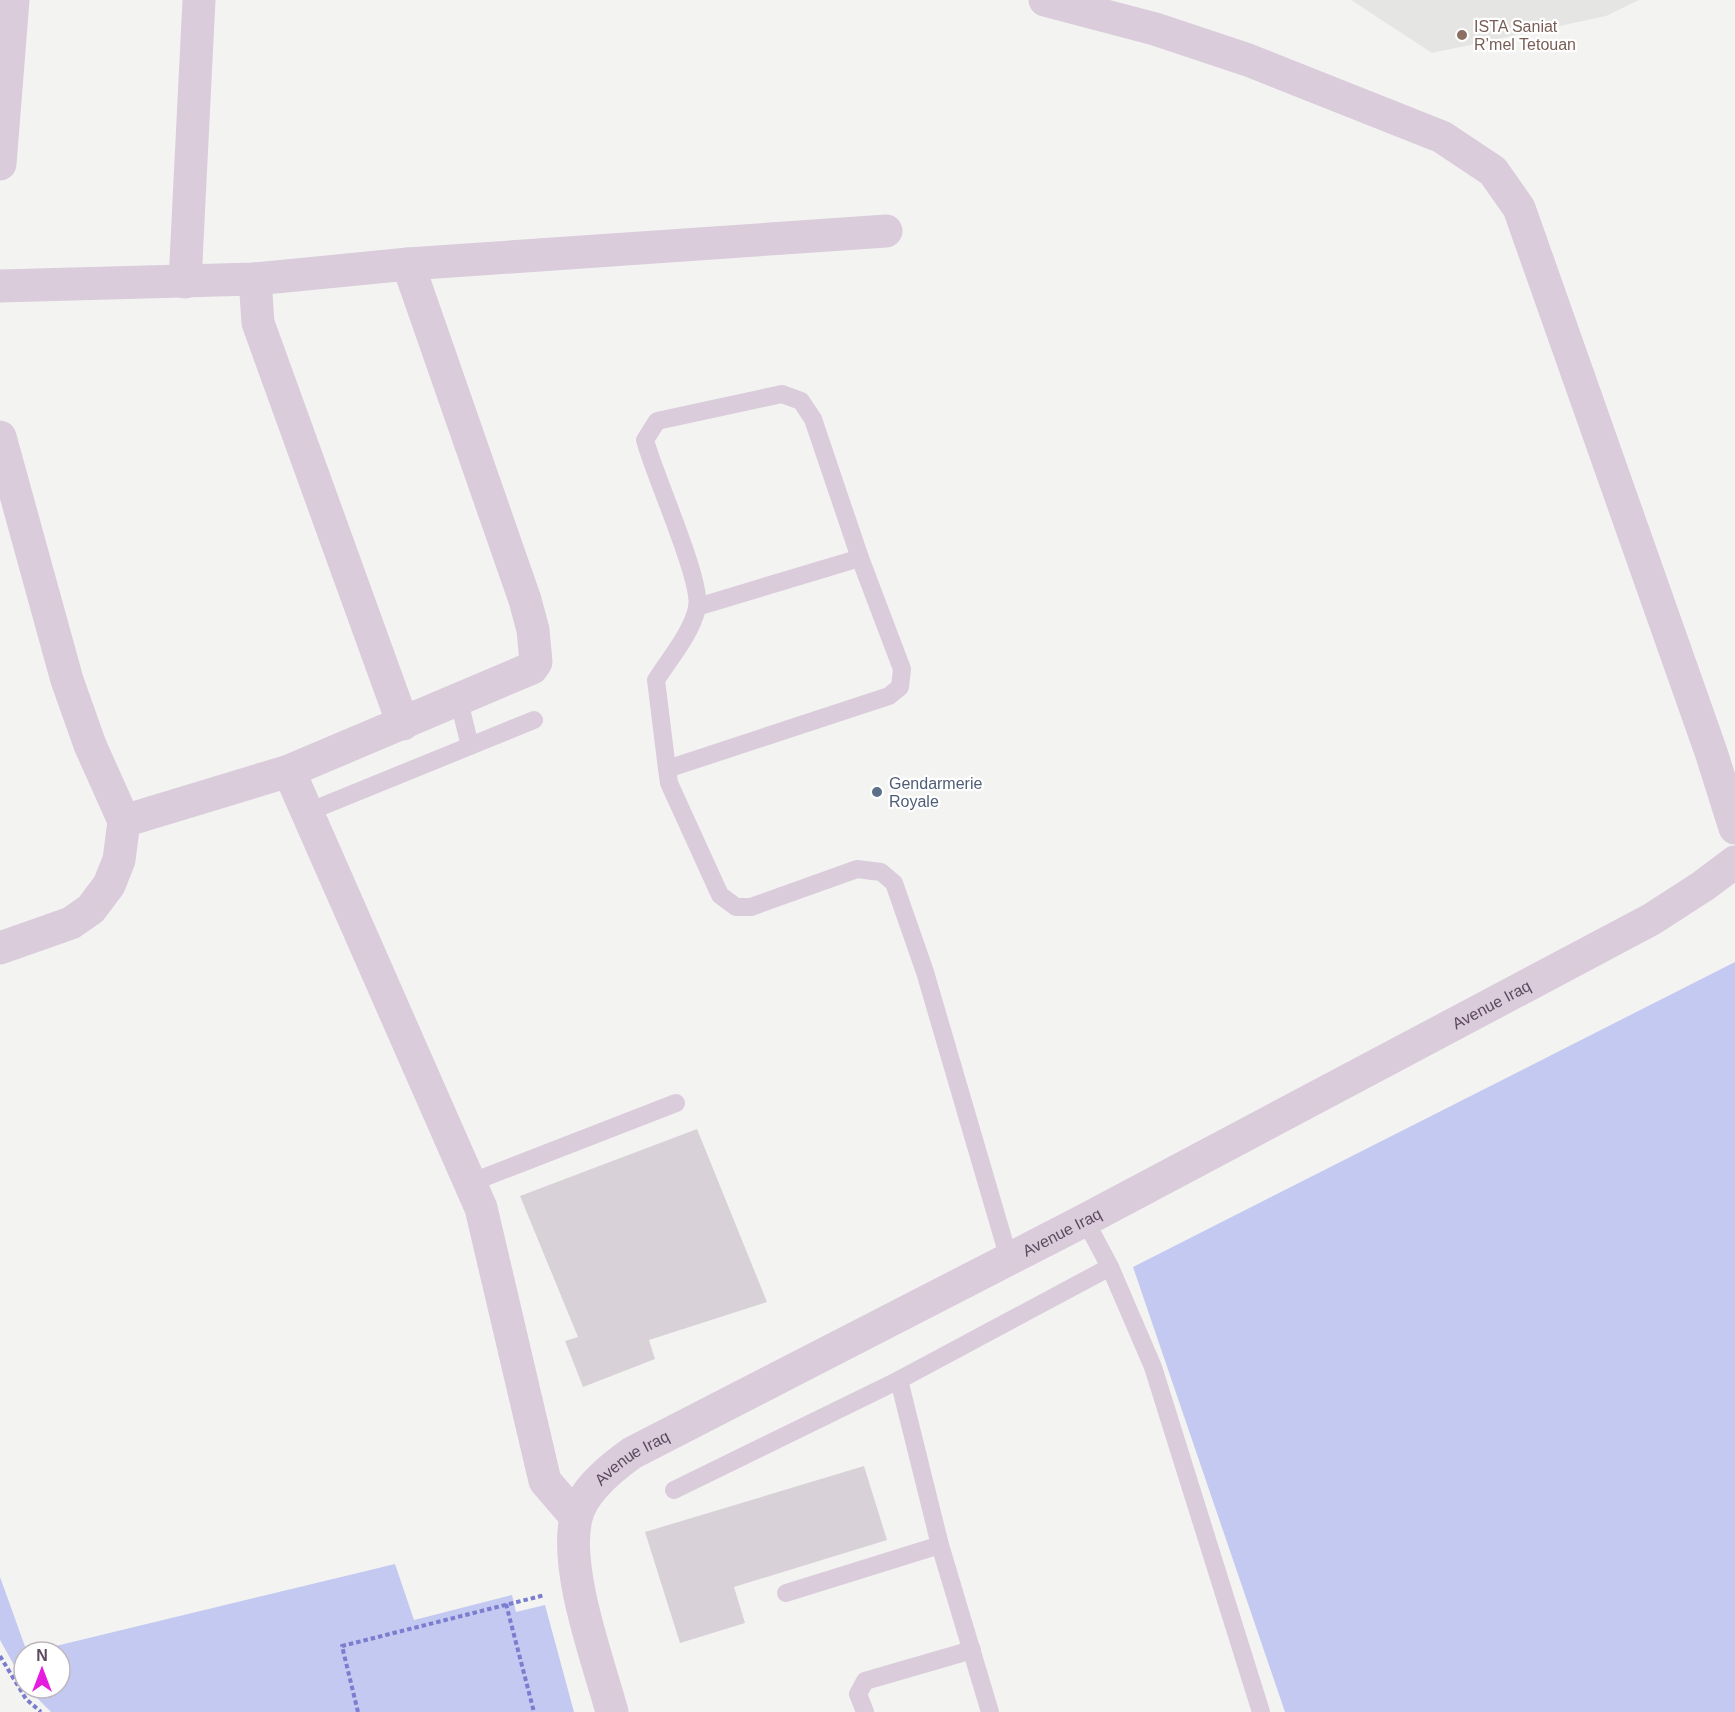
<svg xmlns="http://www.w3.org/2000/svg" width="1735" height="1712" viewBox="0 0 1735 1712" font-family="Helvetica,sans-serif">
  <style>
    .education { fill: #e5e5e4 }
    .green { fill: #c3c9f0 }
    .building { fill: #d9d1d8 }
    .lines { fill: none; stroke-linecap: round; stroke-linejoin: round }
    .path { stroke: #7b7dce; stroke-width: 4; stroke-dasharray: 4.5 3; stroke-linecap: butt }
    .service { stroke: #daccdb; stroke-width: 18 }
    .minor { stroke: #daccdb; stroke-width: 33 }
    .tertiary { stroke: #daccdb; stroke-width: 33 }
    .education-dot { fill: #8d6e63; stroke: #fff; stroke-width: 2 }
    .service-dot { fill: #5c6f8a; stroke: #fff; stroke-width: 2 }
    .labels { text-anchor: middle; dominant-baseline: central; stroke-width: 4.5; stroke-linejoin: round; paint-order: stroke }
    .education-label { font-size: 16px; fill: #785e54; stroke: #fff; text-anchor: start }
    .service-label { font-size: 16px; fill: #4e5e75; stroke: #fff; text-anchor: start }
    .street-label { font-size: 16px; fill: #5e4a60; stroke: #fff }
  </style>
  <rect width="100%" height="100%" fill="#f3f4f2"/>
  <polygon class="education" points="1351,0 1639,0 1606,16 1432,53"/>
  <g class="green">
    <polygon points="1735,962 1735,1712 1285,1712 1133,1267"/>
    <polygon points="395,1564 414,1620 512,1595 516,1612 545,1605 574,1712 51,1712 27,1688 60,1688 60,1652 31,1652"/>
    <polygon points="0,1577 27,1652 24,1652 24,1683 0,1640"/>
  </g>
  <g class="building">
    <polygon points="697,1129 767,1302 649,1340 655,1359 583,1387 565,1341 578,1337 520,1196"/>
    <polygon points="864,1466 887,1540 734,1587 745,1623 680,1643 645,1532"/>
  </g>
  <g class="lines">
    <g class="path">
      <polyline points="506,1604 534,1712"/>
      <polyline points="0,1656 26,1699 41,1712"/>
      <polyline points="358,1712 342,1646 545,1595"/>
    </g>
    <g class="service">
      <polyline points="697,607 860,558"/>
      <polyline points="470,746 534,720"/>
      <path d="M667,769l222,-73 11,-9 2,-18 -42,-111 -47,-139 -12,-18 -19,-7 -125,27 -12,19c9,35 58,142 52,168 -6,26 -27,50 -41,72l11,89 2,14 51,112 16,12h15l106,-38 24,3 13,11 31,89 84,287"/>
      <polyline points="308,812 470,746 459,701"/>
      <polyline points="470,1183 676,1103"/>
      <polyline points="1085,1220 1110,1267 1153,1367 1261,1712"/>
      <polyline points="899,1380 940,1545 990,1712"/>
      <polyline points="674,1490 899,1380 1110,1267"/>
      <polyline points="786,1593 940,1545"/>
      <polyline points="865,1712 858,1694 865,1681 972,1650"/>
    </g>
    <g class="minor">
      <polyline points="1045,0 1155,29 1248,60 1442,137 1493,171 1519,208 1711,752 1735,828"/>
      <polyline points="0,164 13,0"/>
      <polyline points="255,279 258,323 403,724"/>
      <polyline points="185,282 199,0"/>
      <polyline points="0,286 255,279 408,264 886,231"/>
      <polyline points="0,437 67,680 90,745 124,821 119,860 109,885 91,909 71,923 0,948"/>
      <polyline points="289,771 481,1208 545,1481 576,1517"/>
      <polyline points="124,821 289,771 532,668 536,662 533,630 525,600 408,264"/>
    </g>
    <path class="tertiary" id="s1" d="M612,1712c-14,-52 -48,-142 -36,-194 6,-27 35,-50 56,-65l453,-233 567,-301 51,-33 32,-24"/>
  </g>
  <circle class="education-dot" cx="1462" cy="35" r="6"/>
  <circle class="service-dot" cx="877" cy="792" r="6"/>
  <g class="labels">
    <g class="education-label">
      <text x="1474" y="26">ISTA Saniat<tspan x="1474" dy="18">R’mel Tetouan</tspan></text>
    </g>
    <g class="service-label">
      <text x="889" y="783">Gendarmerie<tspan x="889" dy="18">Royale</tspan></text>
    </g>
    <g class="street-label">
      <text stroke="none"><textPath href="#s1" startOffset="1256">Avenue Iraq</textPath></text>
      <text stroke="none"><textPath href="#s1" startOffset="770">Avenue Iraq</textPath></text>
      <text stroke="none"><textPath href="#s1" startOffset="284">Avenue Iraq</textPath></text>
    </g>
  </g>
  <g transform="translate(42 1670)"><circle r="28" fill="#ffffff" stroke="#bfb7bf" stroke-width="1.5"/>
  <path d="M0-4.5L10 22L0 15L-10 22Z" fill="#e41dde"/>
  <text y="-9" font-size="16" font-weight="bold" text-anchor="middle" fill="#5e4a60">N</text>
  </g>
</svg>
